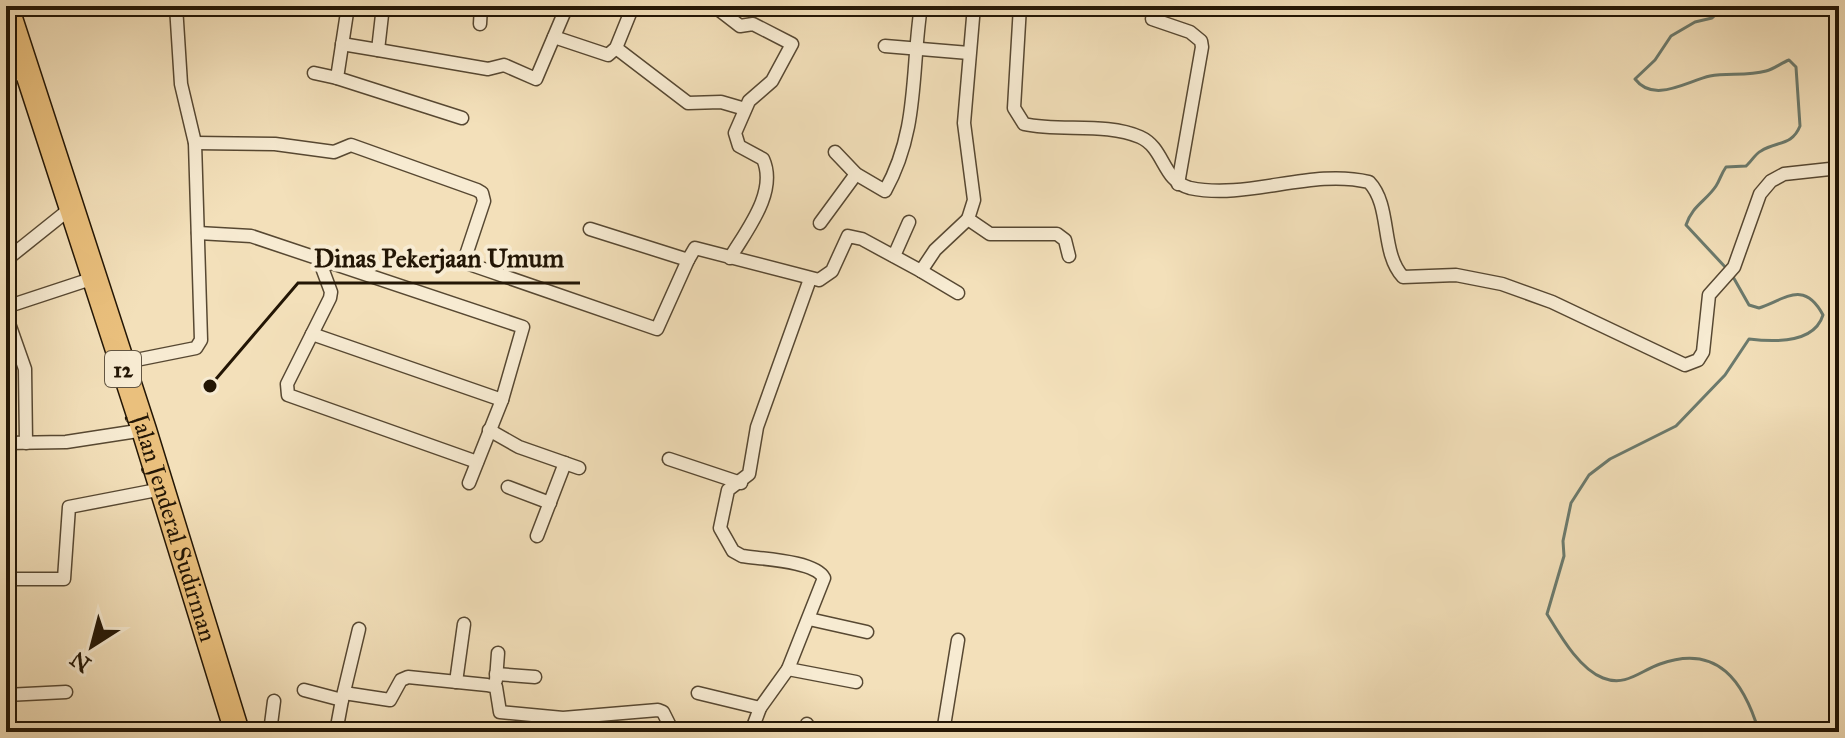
<svg xmlns="http://www.w3.org/2000/svg" width="1845" height="738" viewBox="0 0 1845 738" font-family="'IM FELL Great Primer',serif">
  <style>
    .lines { fill: none; stroke-linecap: round; stroke-linejoin: round }
    .stream { stroke: #6b7a6d; stroke-width: 3 }
    .street-casing { stroke: #574832; stroke-width: 15 }
    .highway-casing { stroke: #231605; stroke-width: 27 }
    .street { stroke: #f7ebd2; stroke-width: 12 }
    .highway { stroke: #eac07d; stroke-width: 24 }
    .labels { text-anchor: middle; dominant-baseline: central; stroke-width: 8; stroke-linejoin: round; paint-order: stroke }
    .shield { fill: #f7ebd2; stroke: #635642; stroke-width: 2 }
    .shield-label { font-size: 22px; font-weight: bold; fill: #231605 }
    .street-label { font-size: 24px; fill: #231605; stroke: #f7ebd2 }
    .leader { fill: none; stroke: #231605; stroke-width: 3 }
    .callout-dot { fill: #231605; stroke: #f7ebd2; stroke-width: 3 }
    .callout-label { font-size: 26px; text-anchor: middle; font-weight: bold; fill: #231605; stroke: #f7ebd2; stroke-width: 8; stroke-linejoin: round; paint-order: stroke }
  </style>
  <rect width="100%" height="100%" fill="#f3e0ba"/>
  <filter id="stains"><feTurbulence type="fractalNoise" baseFrequency=".0025" numOctaves="4"/><feColorMatrix values="0 0 0 0 .2 0 0 0 0 .09 0 0 0 0 .02 0 0 0 .5 -.17"/></filter>
  <radialGradient id="worn" r=".72"><stop offset=".6" stop-color="#630" stop-opacity="0"/><stop offset="1" stop-color="#630" stop-opacity=".3"/></radialGradient>
  <g class="lines">
    <g class="stream">
      <path d="M1725,6l-13,12 -17,4 -24,14 -16,24 -20,19c19,25 52,2 75,-3 18,-3 38,0 56,-5 8,-2 15,-8 23,-11l7,7 4,59c-8,20 -23,15 -39,25 -6,3 -10,11 -15,15l-20,1c-5,7 -6,13 -10,19 -10,15 -24,20 -30,39l41,44"/>
      <path d="M1732,275l17,30 10,3c25,-8 45,-29 64,7 -9,29 -50,27 -74,24l-24,36 -49,51 -66,33 -21,16 -18,28 -8,38 1,15 -17,58c13,21 32,55 56,64 23,9 37,-7 57,-14 58,-21 84,18 99,68"/>
    </g>
    <g class="street-casing">
      <g id="street">
        <polyline points="348,6 337,78 462,118"/>
        <polyline points="383,6 378,50 488,69 504,65 536,79 567,6"/>
        <polyline points="974,6 964,123 974,200 968,219 990,234 1057,234 1065,240 1069,256"/>
        <path d="M1020,6l-6,102 10,16c36,8 82,-2 116,13 25,11 22,44 50,51 59,12 121,-20 179,-6 23,24 11,70 34,95l53,-2 46,9 50,18 133,63 13,-5 5,-8 6,-57 25,-28 26,-73 11,-13 13,-7 55,-6"/>
        <path d="M718,9l22,17 13,-2 39,20 -20,37 -23,20 -14,32 4,13 24,13c15,33 -17,72 -33,99"/>
        <polyline points="1152,19 1190,32 1201,41 1202,47 1178,184"/>
        <polyline points="480,24 481,6"/>
        <polyline points="554,37 608,55 616,48 633,6"/>
        <polyline points="342,44 378,50"/>
        <polyline points="885,46 969,53"/>
        <polyline points="616,48 688,103 721,102 745,109"/>
        <polyline points="314,73 337,78"/>
        <polyline points="6,76 29,72"/>
        <polyline points="195,143 275,144 334,152 351,145 477,190 482,193 484,201 466,255 469,264 657,329 688,260"/>
        <path d="M835,152l21,22 29,17c34,-61 26,-119 36,-185"/>
        <polyline points="820,223 856,174"/>
        <polyline points="590,229 688,260 695,248 819,280 832,271 848,236 862,239 921,271 935,250 968,219"/>
        <polyline points="198,233 251,236 523,327 502,400 469,483"/>
        <polyline points="894,256 909,222"/>
        <polyline points="318,257 331,292 330,298 287,384 288,395 477,462"/>
        <polyline points="6,260 71,208"/>
        <polyline points="921,271 958,293"/>
        <polyline points="6,307 94,278"/>
        <polyline points="6,315 25,369 26,443"/>
        <polyline points="312,334 502,400"/>
        <polyline points="121,363 196,348 201,340 195,143 181,84 176,6"/>
        <polyline points="489,430 519,447 579,468"/>
        <polyline points="6,443 66,442 144,430"/>
        <polyline points="669,459 741,483"/>
        <polyline points="508,487 550,503"/>
        <polyline points="537,536 565,463"/>
        <polyline points="6,579 64,579 69,507 162,489"/>
        <polyline points="809,619 867,632"/>
        <polyline points="788,669 856,682"/>
        <polyline points="496,674 535,677"/>
        <polyline points="496,680 498,653"/>
        <polyline points="456,682 464,624"/>
        <polyline points="304,690 342,700 359,629"/>
        <polyline points="344,693 390,700 401,680 408,677 487,685 496,687 500,712 563,718 658,710 663,712 673,732"/>
        <polyline points="698,693 760,708"/>
        <polyline points="6,695 66,692"/>
        <polyline points="673,728 690,732"/>
        <polyline points="270,732 274,701"/>
        <polyline points="336,732 342,700"/>
        <path d="M751,732l9,-24 28,-39 36,-91c-9,-17 -62,-19 -82,-22l-9,-5 -13,-23 8,-38 21,-16 8,-47 53,-148"/>
        <polyline points="805,732 807,724"/>
        <polyline points="943,732 958,640"/>
      </g>
    </g>
    <g class="highway-casing">
      <g id="highway">
        <path id="s1" d="M6,6l138,424 93,302"/>
      </g>
    </g>
    <use href="#street" class="street"/>
    <use href="#highway" class="highway"/>
  </g>
  <g class="labels">
    <rect class="shield" x="105" y="351" width="36" height="36" rx="6"/>
    <g class="shield-label">
      <text x="123" y="369">12</text>
    </g>
    <g class="street-label">
      <text stroke="none"><textPath href="#s1" startOffset="548">Jalan Jenderal Sudirman</textPath></text>
    </g>
  </g>
  <path class="leader" d="M210 386L298 283H580"/>
  <circle class="callout-dot" cx="210" cy="386" r="8"/>
  <g class="callout-label">
    <text x="439" y="267">Dinas Pekerjaan Umum</text>
  </g>
  <rect width="1845" height="738" fill="none" stroke="#f3e0ba" stroke-width="32"/>
  <rect x="8" y="8" width="1829" height="722" fill="none" stroke="#231605" stroke-width="4"/>
  <rect x="16" y="16" width="1813" height="706" fill="none" stroke="#231605" stroke-width="2"/>
  <g transform="translate(92 646) rotate(216)" stroke="#f7ebd2" stroke-width="6" paint-order="stroke">
  <path d="M0-6L14 30L0 20L-14 30Z" fill="#231605"/>
  <text y="-12" font-size="22" font-weight="bold" text-anchor="middle" fill="#231605">N</text>
  </g>
  <rect width="100%" height="100%" filter="url(#stains)"/>
  <rect width="100%" height="100%" fill="url(#worn)"/>
</svg>
